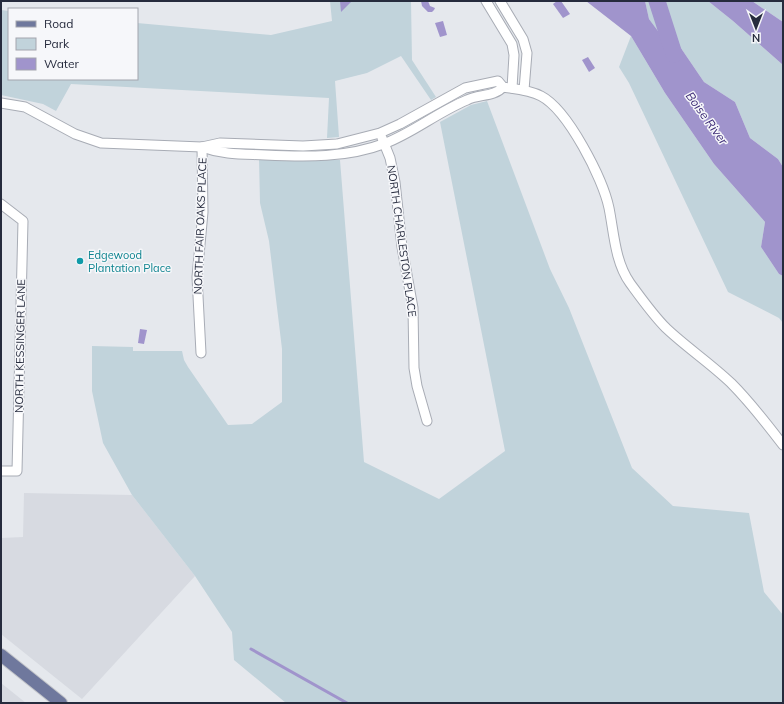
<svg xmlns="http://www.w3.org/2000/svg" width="784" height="704" viewBox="0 0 784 704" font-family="Mulish,sans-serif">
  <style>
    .built { fill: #d7dae1 }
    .green { fill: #c1d3db }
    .water { fill: #a094cc }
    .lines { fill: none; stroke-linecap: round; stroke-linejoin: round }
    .stream { stroke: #a094cc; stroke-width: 3 }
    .river { stroke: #a094cc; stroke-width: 17 }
    .street-casing { stroke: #a8acb5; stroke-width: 11 }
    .primary-casing { stroke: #c2c4c9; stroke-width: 14 }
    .street { stroke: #fff; stroke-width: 9 }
    .primary { stroke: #6f789d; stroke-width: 12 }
    .culture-dot { fill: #0f9aa8; stroke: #f6f7fa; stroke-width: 1.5 }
    .labels { text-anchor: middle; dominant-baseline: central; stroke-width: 3; stroke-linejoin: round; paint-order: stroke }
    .street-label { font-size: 11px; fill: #262b3d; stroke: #f6f7fa }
    .culture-label { font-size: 11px; fill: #0d838f; stroke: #f6f7fa; text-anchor: start }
    .water-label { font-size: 12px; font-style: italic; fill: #382673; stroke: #f6f7fa }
  </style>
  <rect width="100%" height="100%" fill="#e5e8ed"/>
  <g class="built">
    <polygon points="24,493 132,495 195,576 82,699 1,634 1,538 23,537"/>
    <polygon points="1,683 26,703 1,703"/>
  </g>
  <g class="green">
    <polygon points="330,1 411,1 412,60 436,97 431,100 401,56 367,73 335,81 339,137 327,138 329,98 71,84 56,111 43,104 1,95 1,10 9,11 9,79 137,79 137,23 271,35 332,21"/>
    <polygon points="645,1 708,1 733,21 783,65 783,167 778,159 750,138 735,102 704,82 670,32 661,35 649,19"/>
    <polygon points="752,1 783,1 783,22"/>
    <polygon points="631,36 665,93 714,164 765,222 761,247 779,274 783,276 783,323 779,318 728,292 629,83 619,67"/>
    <polygon points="487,101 550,269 569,308 632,468 673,506 749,513 764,592 783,615 783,703 286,703 234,660 232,632 195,576 132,495 103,443 92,391 92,346 133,347 133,351 182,351 184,360 188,367 228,425 252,424 282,402 282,349 269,241 260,203 259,158 340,160 364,462 439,499 505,451 440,122 471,105"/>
  </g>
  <g class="water">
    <polygon points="340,1 352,1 341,12"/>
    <polygon points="421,1 428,1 430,6 435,8 434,10 432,12 428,12 422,6"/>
    <polygon points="557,1 561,1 570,14 563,18 553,4"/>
    <polygon points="586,1 645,1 649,19 661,35 670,32 704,82 735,102 750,138 778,159 783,167 783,276 779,274 761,247 765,222 714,164 665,93 631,36"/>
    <polygon points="708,1 752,1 783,22 783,65 733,21"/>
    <polygon points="443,21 447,35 440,37 435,23"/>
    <polygon points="588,57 595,68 589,72 582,60"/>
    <polygon points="140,329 147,330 144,344 138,343"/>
  </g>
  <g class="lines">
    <polyline class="stream" points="251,649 347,703"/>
    <polyline class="river" points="657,1 674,54"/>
    <g class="street-casing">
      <g id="street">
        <polyline points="486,1 512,44 514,55 512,88"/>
        <polyline points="500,1 523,39 527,53 524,90"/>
        <path d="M1,103l24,4 50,27 26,9 101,4 18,-4 83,3 34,-2 43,-11 20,-9 65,-36 33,-7 5,6c13,2 27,3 38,9 27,14 62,83 68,112 5,25 6,54 21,75 11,15 23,32 36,45 20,19 44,35 65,55 19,19 36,41 52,62"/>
        <polyline points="382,138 390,158 395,182 402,247 413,308 414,368 417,386 427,421"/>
        <path d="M202,147c22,8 40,7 63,8 41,2 82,3 121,-12 28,-11 52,-31 81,-43 12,-6 27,-3 36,-13"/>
        <polyline points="1,204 23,221 17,471 1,471"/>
        <polyline points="201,353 197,277 203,212 202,147"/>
      </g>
    </g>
    <g class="primary-casing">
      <polyline id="primary" points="1,655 61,703"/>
    </g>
    <use href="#street" class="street"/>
    <use href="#primary" class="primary"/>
  </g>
  <circle class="culture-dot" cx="80" cy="261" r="4"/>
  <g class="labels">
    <g class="street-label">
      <text transform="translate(200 226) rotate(-88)">NORTH FAIR OAKS PLACE</text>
      <text transform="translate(402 241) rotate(82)">NORTH CHARLESTON PLACE</text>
      <text transform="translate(20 346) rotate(-89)">NORTH KESSINGER LANE</text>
    </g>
    <g class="culture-label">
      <text x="88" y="255">Edgewood<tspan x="88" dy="13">Plantation Place</tspan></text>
    </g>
    <g class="water-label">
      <text transform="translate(707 118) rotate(54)">Boise River</text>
    </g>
  </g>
  <rect width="784" height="704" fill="none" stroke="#262b3d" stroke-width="4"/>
  <rect x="8" y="8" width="130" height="72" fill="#f6f7fa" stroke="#a3a5ae"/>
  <rect x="16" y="21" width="20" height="6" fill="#6f789d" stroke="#a3a5ae"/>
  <text x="44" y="28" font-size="12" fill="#262b3d">Road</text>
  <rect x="16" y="38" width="20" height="12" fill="#c1d3db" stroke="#a3a5ae"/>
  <text x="44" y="48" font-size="12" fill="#262b3d">Park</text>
  <rect x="16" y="58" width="20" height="12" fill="#a094cc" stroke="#a3a5ae"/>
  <text x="44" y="68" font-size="12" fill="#262b3d">Water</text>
  <g transform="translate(756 28) rotate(180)" stroke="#f6f7fa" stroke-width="3" paint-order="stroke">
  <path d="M0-3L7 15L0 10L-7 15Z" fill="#262b3d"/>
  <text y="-6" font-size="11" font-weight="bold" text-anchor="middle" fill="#262b3d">N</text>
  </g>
</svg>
